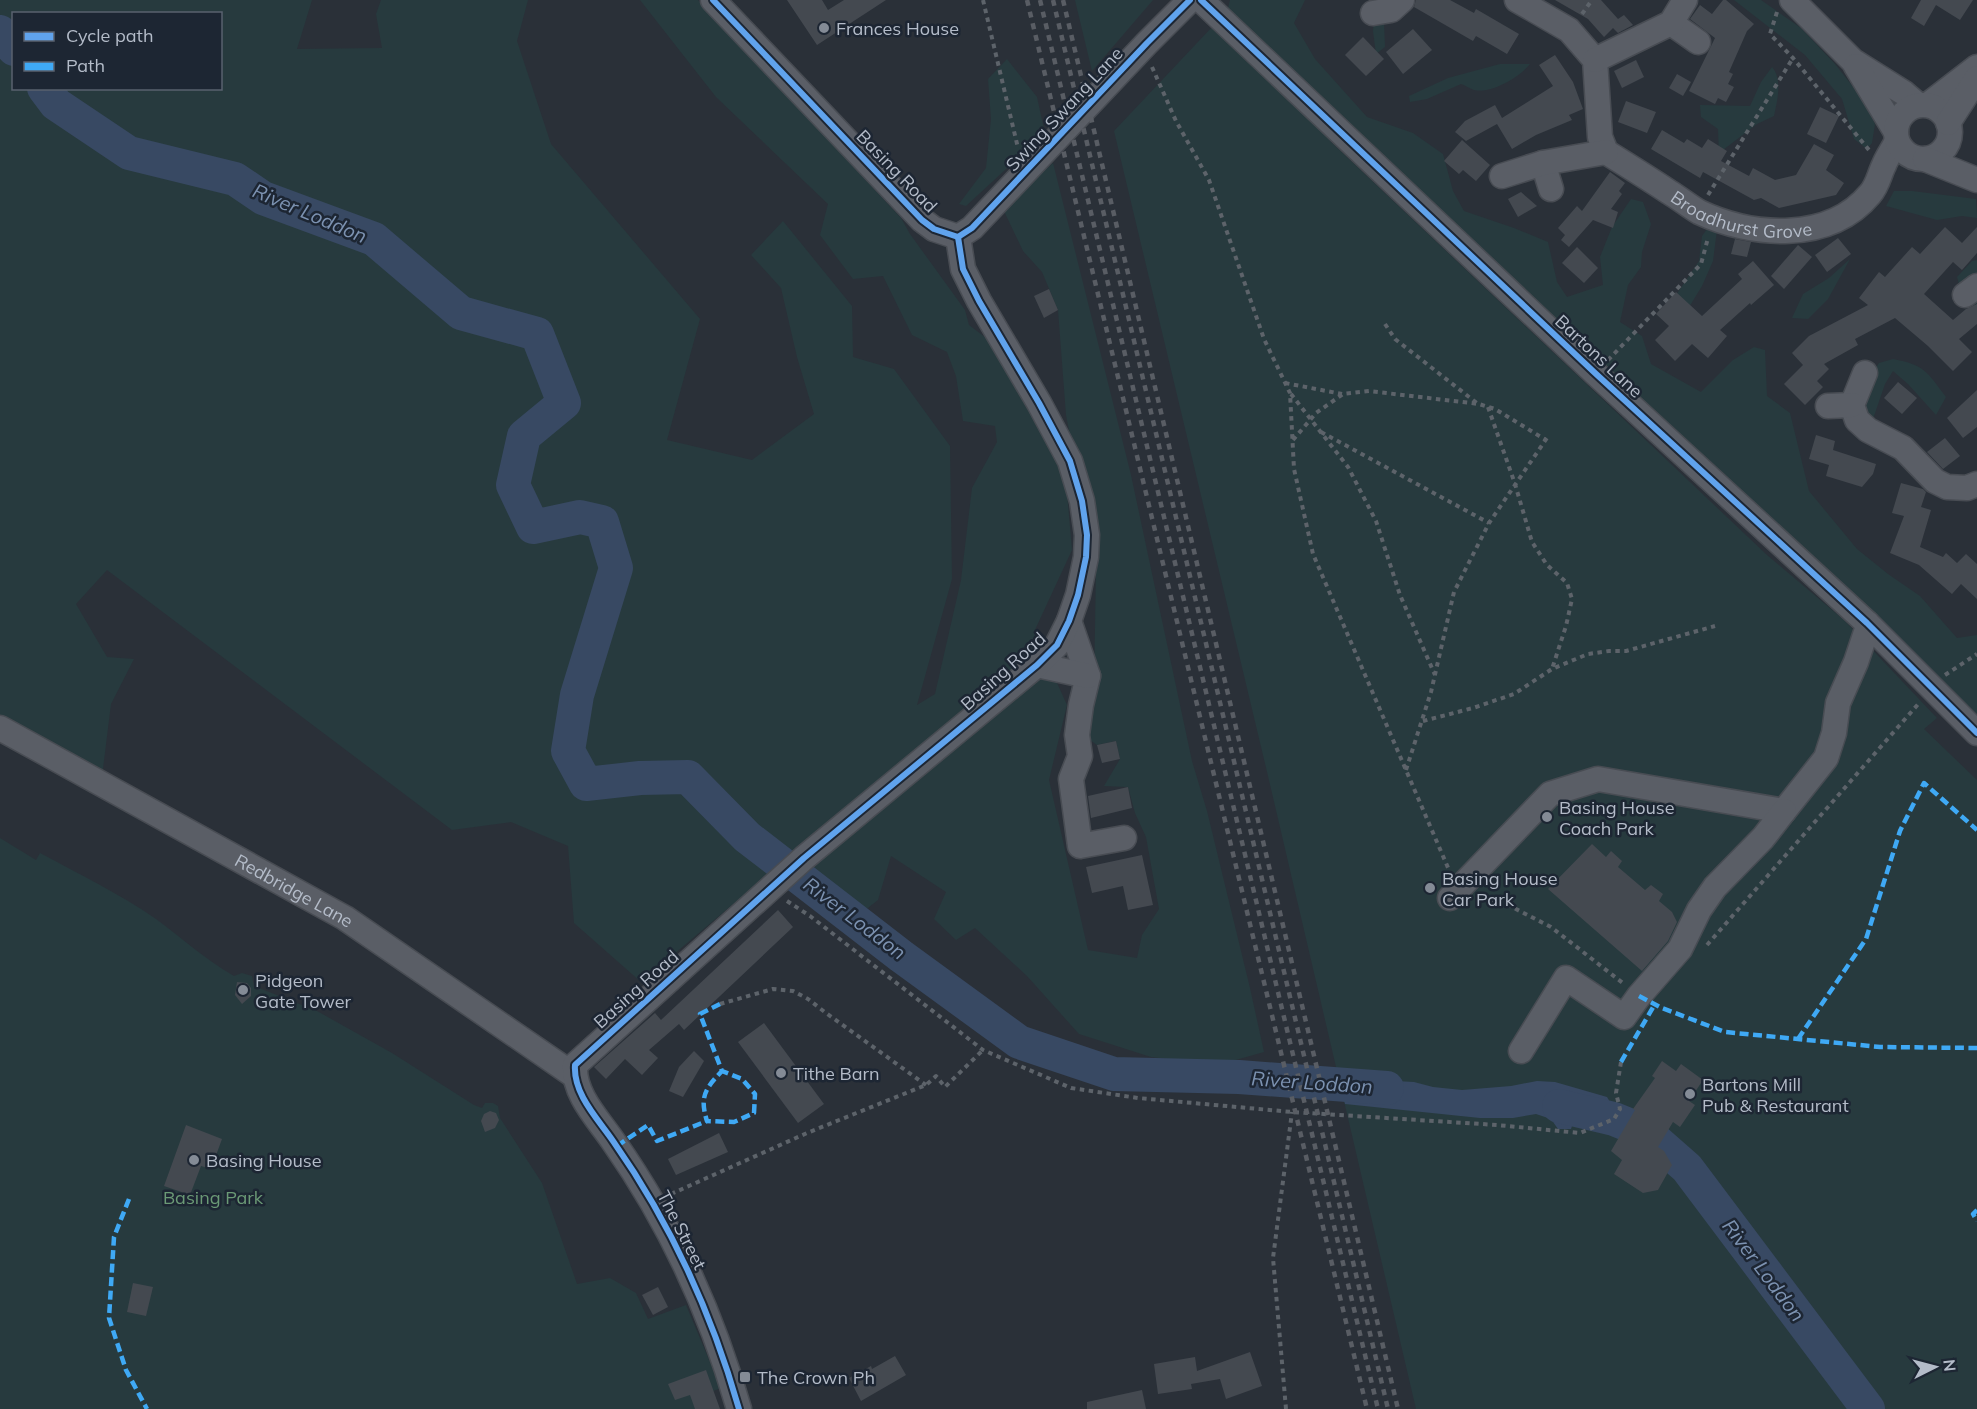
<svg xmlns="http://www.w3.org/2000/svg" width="1977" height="1409" viewBox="0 0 1977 1409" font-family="Mulish,sans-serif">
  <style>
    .green { fill: #273a3e; fill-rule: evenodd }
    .water { fill: #384963 }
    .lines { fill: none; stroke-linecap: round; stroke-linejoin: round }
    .river { stroke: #384963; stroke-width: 34 }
    .building { fill: #444950 }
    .minor-casing { stroke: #484c53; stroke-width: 27 }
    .path { stroke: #5d636a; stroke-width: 4; stroke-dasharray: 4.5 4.5; stroke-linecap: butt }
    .minor { stroke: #5a5e66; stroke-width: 24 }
    .rail { stroke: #595d64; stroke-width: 4.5; stroke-dasharray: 6 6; stroke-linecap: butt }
    .quiet { stroke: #3fa9f5; stroke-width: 4.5; stroke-dasharray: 9 4.5; stroke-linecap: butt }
    .cycleway-casing { stroke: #1d2633; stroke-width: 10 }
    .cycleway { stroke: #60a3ed; stroke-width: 6 }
    .poi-dot { fill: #848b96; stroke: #1d2633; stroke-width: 2 }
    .labels { text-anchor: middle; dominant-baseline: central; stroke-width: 5; stroke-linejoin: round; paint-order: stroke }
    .poi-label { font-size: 18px; fill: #b4bcc9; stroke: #1d2633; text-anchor: start }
    .street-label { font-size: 18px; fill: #b4bcc9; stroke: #1d2633 }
    .park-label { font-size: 18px; fill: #6b9a76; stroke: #1d2633 }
    .water-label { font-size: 20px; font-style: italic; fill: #7c92b1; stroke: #1d2633 }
  </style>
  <rect width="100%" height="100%" fill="#2a3038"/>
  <g class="green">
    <path d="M0,0h312l-15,49 85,-1 -6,-34 5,-14h147l-11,41 34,103 149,175 -33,121 85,20 62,-46 -17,-57 -16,-69 -30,-33 32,-34 69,85 1,51 41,12 56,77 2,133 -35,126 18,-11 26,-114 11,-92 25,-46 -2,-16 -32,-5 -7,-45 -9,-24 -35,-17 -29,-59 -30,3 -33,-44 8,-31 -112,-107 -76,-97h58l203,218 9,16 55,76 4,15 25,19 41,63 31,74 6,69 -38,82 33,73 -18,75 39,170 49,8 5,-23 17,-26 -13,-72 -11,-24 -7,-26 -24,-1 16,-27 -4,-18 -19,4 -10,-7 7,-50 2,-120 -30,-153 -8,-105 -16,-38 -19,-21 -20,-42 50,-46 78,312 61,286 15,50 43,177 14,64 -46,13 -67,-8 -72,-23 -52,-58 -52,-48 -19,12 -22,-21 12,-27 -55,-36 -13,44 -19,15 -56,-42 25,-49 -187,158 -67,-59 -6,-77 -57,-24 -59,8 -345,-260 -31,34 31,53 27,2 -23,45 -10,81 -101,-58zM14,14h206v74h-206z"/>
    <polygon points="1075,0 1153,0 1092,71"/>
    <polygon points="1230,0 1305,0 1294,23 1315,59 1367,117 1413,133 1443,154 1453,191 1464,211 1514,228 1548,242 1557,282 1567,297 1603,285 1600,257 1612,227 1631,199 1643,202 1651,224 1642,252 1641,267 1628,285 1620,322 1642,336 1651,364 1701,392 1733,360 1754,347 1765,350 1767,396 1790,413 1809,491 1857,549 1888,574 1920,596 1957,638 1977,635 1977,719 1953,691 1907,651 1227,12"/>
    <polygon points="1734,0 1761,0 1801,28 1835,64 1862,98 1875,124 1872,143 1867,149 1854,139 1842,99 1805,55"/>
    <polygon points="1376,3 1384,23 1385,47 1376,54 1373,31"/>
    <polygon points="1213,26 1323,129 1331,142 1767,555 1844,620 1937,718 1924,729 1977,780 1977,1409 1416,1409 1268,776 1114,131"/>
    <polygon points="1007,59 1037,97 1044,129 1005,170 966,206 959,204 986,168 991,119 988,79"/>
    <path d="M1500,64h30c-10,13 -39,30 -56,26 -4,-1 -9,-5 -13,-6l-34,15 -17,3 -1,-6 39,-18z"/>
    <path d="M1772,67c11,12 5,35 2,49l-17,8 -38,29 -1,-24 -17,-12 -1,-12 50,1 11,-24z"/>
    <polygon points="1894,191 1912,191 1976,199 1977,218 1962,216 1937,220 1886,206"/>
    <polygon points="1710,225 1717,230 1713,261 1702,286 1686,312 1674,298 1699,261 1702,236"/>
    <polygon points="1850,259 1828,299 1808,319 1792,318 1803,294 1829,278"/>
    <polygon points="1977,260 1977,307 1964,301 1957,277 1972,261"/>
    <path d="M1893,359c32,6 34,13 53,38l-10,18 -28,-31 -15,-13 -8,13 -12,35 -13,-4 8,-36 11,-16z"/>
    <path d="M0,838l36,22 4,-7c39,21 80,41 116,66 26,19 50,41 78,57l8,-3 10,3 2,10 63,25 75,42 82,52 8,3 3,-5h8l5,3 2,12 42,65 35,101 33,-6 26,15 12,26 38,-14 35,83 -8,3 7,18h-720z"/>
  </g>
  <path class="water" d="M1338,1078l76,4 19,5 29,3 49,-4 26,-5 18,1 52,15c15,22 -19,27 -34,26l-2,6h-13l-7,-10 -15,-5 -23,4h-33l-135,-14z"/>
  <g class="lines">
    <g class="river">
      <polyline points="0,32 14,49"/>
      <polyline points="44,88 56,104 129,153 235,179 263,198 374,239 461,313 537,334 564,403 524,436 513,485 533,527 580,517 602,522 616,568 577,695 568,751 586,784 640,778 688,777 747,837 901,956 1019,1042 1114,1074 1239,1077 1387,1088"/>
      <polyline points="1559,1106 1614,1119 1646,1132 1687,1168 1868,1409"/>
    </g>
  </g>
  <g class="building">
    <polygon points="787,0 822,0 828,10 844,0 886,0 817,45"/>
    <polygon points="1416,0 1450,0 1474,13 1476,9 1519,34 1507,54 1476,36 1473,41 1414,7"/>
    <polygon points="1555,0 1601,0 1618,19 1624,15 1633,25 1618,33 1613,28 1604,37 1588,19"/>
    <polygon points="1723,0 1726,0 1754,24 1747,31 1729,72 1733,74 1728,84 1734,87 1726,102 1718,98 1715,104 1689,91 1715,38 1690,19 1700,5 1712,14"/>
    <polygon points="1921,0 1973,0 1960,20 1936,5 1924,26 1911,18"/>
    <polygon points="1413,29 1432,50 1403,74 1386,52"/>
    <polygon points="1363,37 1384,59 1366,76 1345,55"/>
    <polygon points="1555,55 1573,82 1583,109 1569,115 1572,120 1536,135 1512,149 1497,124 1466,141 1455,132 1465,121 1495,105 1502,118 1553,86 1539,65"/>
    <polygon points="1636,60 1644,77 1622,88 1614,71"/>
    <polygon points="1677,74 1691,82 1683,96 1669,88"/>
    <polygon points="1626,101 1656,112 1647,133 1618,122"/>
    <polygon points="1820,107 1839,116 1826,143 1807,134"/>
    <polygon points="1662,130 1684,143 1687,139 1702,148 1708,139 1727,151 1721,161 1749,176 1753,168 1775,180 1796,175 1814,144 1834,155 1826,170 1844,183 1836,195 1779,208 1761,198 1754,200 1703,172 1700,178 1651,149"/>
    <polygon points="1462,140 1490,165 1476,181 1463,170 1459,174 1444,161"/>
    <polygon points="1610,172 1625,183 1619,191 1622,194 1611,209 1618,212 1613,228 1593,220 1569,247 1561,240 1565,235 1558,228 1577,206 1582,211"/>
    <polygon points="1521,192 1537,206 1518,217 1508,199"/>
    <polygon points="1945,227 1962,243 1977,227 1977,253 1962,270 1953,262 1924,294 1953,320 1966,309 1977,304 1977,324 1959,339 1972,352 1953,371 1928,346 1895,318 1855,339 1858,345 1824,364 1829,369 1817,381 1823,387 1805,405 1784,384 1803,365 1792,353 1809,336 1868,305 1859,298 1879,272 1885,277 1912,247 1920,254"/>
    <polygon points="1838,238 1851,254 1827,272 1815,255"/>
    <polygon points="1735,239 1751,242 1747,257 1731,254"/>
    <polygon points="1798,245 1812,257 1784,289 1771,276"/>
    <polygon points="1577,247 1598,268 1584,283 1562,263"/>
    <polygon points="1753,261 1774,285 1751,305 1750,303 1720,330 1727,336 1708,358 1692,344 1675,361 1655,340 1669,326 1656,314 1676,292 1702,316 1742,279 1738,274"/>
    <polygon points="1049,289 1058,310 1044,318 1034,296"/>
    <polygon points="1898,382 1917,398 1902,414 1884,398"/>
    <polygon points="1977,390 1977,427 1963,438 1947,418"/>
    <polygon points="1816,435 1835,441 1833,450 1876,464 1873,474 1862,487 1826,476 1829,465 1809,459"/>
    <polygon points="1945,438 1960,456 1943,469 1927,452"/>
    <polygon points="1901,483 1923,489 1926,492 1921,507 1931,510 1920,547 1943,557 1946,553 1957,563 1966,554 1977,564 1977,599 1961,584 1952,594 1919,565 1890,553 1904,516 1892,513"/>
    <polygon points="1116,741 1120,759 1102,763 1097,745"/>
    <polygon points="1128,787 1132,808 1091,818 1088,796"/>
    <polygon points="1592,844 1606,857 1611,851 1622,861 1618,867 1645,890 1651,885 1663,894 1659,901 1672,912 1677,922 1668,941 1642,971 1548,889"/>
    <polygon points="1142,855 1153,905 1128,910 1123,886 1092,893 1086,867"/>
    <polygon points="778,910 793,927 684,1030 679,1024 649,1050 658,1058 642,1075 625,1059 606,1079 594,1067 655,1013 661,1020"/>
    <polygon points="237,982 247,983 251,988 251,996 242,1004 235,995"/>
    <polygon points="764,1023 824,1104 798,1123 738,1042"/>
    <polygon points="694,1051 704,1061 683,1097 669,1091 679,1067"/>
    <polygon points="1662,1061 1676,1071 1681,1064 1703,1080 1689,1101 1695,1105 1680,1127 1673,1122 1658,1147 1664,1151 1672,1165 1658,1190 1643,1193 1614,1174 1622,1160 1611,1151 1635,1110 1633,1109 1655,1078 1652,1076"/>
    <polygon points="490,1111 496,1113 499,1120 495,1128 485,1132 481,1121 484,1114"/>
    <polygon points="186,1125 222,1139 211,1169 201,1166 190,1195 164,1186"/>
    <polygon points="719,1133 728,1152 676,1175 668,1159"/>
    <polygon points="133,1283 153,1287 146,1316 127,1312"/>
    <polygon points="658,1287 668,1307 653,1315 642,1295"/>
    <polygon points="1250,1352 1262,1386 1226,1399 1220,1379 1191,1384 1192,1389 1158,1394 1154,1364 1195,1357 1197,1371"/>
    <polygon points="895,1356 906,1375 861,1401 849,1378 871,1366 872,1369"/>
    <polygon points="706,1370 720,1409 695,1409 690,1395 675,1400 668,1384"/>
    <polygon points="1142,1390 1146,1409 1087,1409 1087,1402"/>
  </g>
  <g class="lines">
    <g class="minor-casing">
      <g id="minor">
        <polyline points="713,0 922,220 934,229 958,237"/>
        <polyline points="1201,0 1595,373 1867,623 1977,733"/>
        <path id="s1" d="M1517,0l52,30 26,30 5,77 6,15c21,13 42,26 63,40 10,6 20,14 30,20 53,25 130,31 171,-18 8,-9 9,-19 14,-29 3,-8 9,-16 13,-24"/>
        <polyline points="1792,0 1853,61 1904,93 1918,105"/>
        <polyline points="1373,13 1391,10 1402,0"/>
        <polyline points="1671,23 1698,42"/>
        <polyline points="1595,60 1671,23 1685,0"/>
        <polyline points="1856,66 1896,132"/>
        <polyline points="1929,104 1977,67"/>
        <circle cx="1923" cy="132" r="27"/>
        <polyline points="1948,123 1977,78"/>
        <polyline points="1925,159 1977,180"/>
        <polyline points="1543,163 1551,189"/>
        <polyline points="1502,176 1543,163 1606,152"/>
        <polyline points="958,237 972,228 1147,43 1190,0"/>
        <polyline points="1965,295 1977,286"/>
        <polyline points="1865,373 1852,405 1857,420 1868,430 1903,448 1935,481 1947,487 1967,488 1977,484"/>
        <polyline points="1828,406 1852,405"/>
        <polyline points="1069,621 1088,676 1081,705 1077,735 1080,756 1071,779 1080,846 1124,838"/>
        <polyline points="1037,665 1088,676"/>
        <path id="s2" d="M0,728l345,190 230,158"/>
        <polyline points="1450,898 1550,794 1598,779 1784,811 1826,758 1834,733 1838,703 1856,662 1868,626 1867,623"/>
        <polyline points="1521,1051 1566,978 1624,1017 1639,996 1680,949 1699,910 1715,887 1763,838 1784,811"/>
        <path d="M739,1409c-27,-95 -69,-187 -126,-268 -15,-22 -40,-47 -38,-76l229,-207 233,-193 20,-20 12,-24 9,-26 8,-38 1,-22 -5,-34 -12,-40 -31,-58 -60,-102 -16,-32 -5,-32"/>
      </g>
    </g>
    <g class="path">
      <polyline points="983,0 1018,148"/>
      <polyline points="1777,12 1770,34 1793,58 1869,150"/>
      <polyline points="1582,14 1592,0"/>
      <polyline points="1152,67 1176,121 1209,180 1264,339 1290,393 1294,469 1313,554 1449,870"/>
      <polyline points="1708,195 1793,58"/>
      <polyline points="1385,324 1395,339 1478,404"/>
      <polyline points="1608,360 1701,264 1708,238"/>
      <polyline points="1285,383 1342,394"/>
      <polyline points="1291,394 1348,467 1376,521 1400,595 1435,675"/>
      <polyline points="1488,407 1515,484 1532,542 1547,565 1567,583 1572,599 1566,626 1552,669"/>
      <polyline points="1321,432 1489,523"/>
      <polyline points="1293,440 1316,413 1343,394 1369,391 1479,404 1495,409 1546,440"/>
      <polyline points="1945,675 1977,654"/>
      <polyline points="1423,721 1473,708 1514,694 1552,669 1588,654 1609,651 1626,651 1715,626"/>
      <polyline points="1406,770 1431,692 1454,592 1489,523 1549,435"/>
      <polyline points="1481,897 1510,906 1551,927 1624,984"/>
      <polyline points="787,901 810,916 983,1050 1071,1088 1138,1098 1292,1112 1497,1125 1580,1133 1614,1119 1620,1109 1616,1093 1621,1062"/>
      <polyline points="1707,945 1920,702"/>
      <polyline points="720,1004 773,989 793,991 808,999 826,1013 926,1085"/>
      <polyline points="671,1194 807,1133 926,1085 936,1076 945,1087 983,1050"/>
      <polyline points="1286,1409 1273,1258 1292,1112"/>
    </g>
    <use href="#minor" class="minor"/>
    <g class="rail">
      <polyline points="1027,0 1367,1409"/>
      <polyline points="1040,0 1378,1409"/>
      <polyline points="1053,0 1388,1409"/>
      <polyline points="1063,0 1398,1409"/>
    </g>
    <g class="quiet">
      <polyline points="1639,996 1662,1008 1725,1032 1880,1047 1977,1048"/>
      <path d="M720,1004l-20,10 22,57 20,8 13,15 -1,19 -20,9 -27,-1c-8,-25 -1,-33 15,-50"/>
      <polyline points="1798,1039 1866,939 1900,831 1924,783 1977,830"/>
      <polyline points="1621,1062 1655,1004"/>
      <polyline points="617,1146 648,1125 657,1141 707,1121"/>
      <polyline points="129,1199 114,1237 109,1318 126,1370 147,1409"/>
      <polyline points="1977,1210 1973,1214 1977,1221"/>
    </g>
    <g class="cycleway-casing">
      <g id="cycleway">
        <polyline points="713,0 922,220 934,229 958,237"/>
        <polyline points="1201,0 1595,373 1867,623 1977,733"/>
        <polyline points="958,237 972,228 1147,43 1190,0"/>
        <path d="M739,1409c-27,-95 -69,-187 -126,-268 -15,-22 -40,-47 -38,-76l229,-207 233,-193 20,-20 12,-24 9,-26 8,-38 1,-22 -5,-34 -12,-40 -31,-58 -60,-102 -16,-32 -5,-32"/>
      </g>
    </g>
    <use href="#cycleway" class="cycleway"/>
  </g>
  <g class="poi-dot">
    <circle cx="824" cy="28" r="6"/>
    <circle cx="1547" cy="817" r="6"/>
    <circle cx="1430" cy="888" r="6"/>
    <circle cx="243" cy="990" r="6"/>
    <circle cx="781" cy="1073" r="6"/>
    <circle cx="1690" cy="1094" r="6"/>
    <circle cx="194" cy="1160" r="6"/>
    <rect x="739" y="1371" width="12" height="12" rx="3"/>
  </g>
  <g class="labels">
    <g class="poi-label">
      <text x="836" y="28">Frances House</text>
      <text x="1559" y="807">Basing House<tspan x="1559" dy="21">Coach Park</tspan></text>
      <text x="1442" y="878">Basing House<tspan x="1442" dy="21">Car Park</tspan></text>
      <text x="255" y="980">Pidgeon<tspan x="255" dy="21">Gate Tower</tspan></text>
      <text x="793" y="1073">Tithe Barn</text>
      <text x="1702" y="1084">Bartons Mill<tspan x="1702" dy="21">Pub &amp; Restaurant</tspan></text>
      <text x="206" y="1160">Basing House</text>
      <text x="757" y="1377">The Crown Ph</text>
    </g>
    <g class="street-label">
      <text transform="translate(1064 109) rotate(-47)">Swing Swang Lane</text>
      <text transform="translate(897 171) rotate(46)">Basing Road</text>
      <text stroke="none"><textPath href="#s1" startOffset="346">Broadhurst Grove</textPath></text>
      <text transform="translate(1599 356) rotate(43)">Bartons Lane</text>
      <text transform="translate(1003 671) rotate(-42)">Basing Road</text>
      <text stroke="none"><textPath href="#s2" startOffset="336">Redbridge Lane</textPath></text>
      <text transform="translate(636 989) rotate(-42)">Basing Road</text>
      <text transform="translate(682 1230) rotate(63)">The Street</text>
    </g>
    <g class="park-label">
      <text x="213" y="1197">Basing Park</text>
    </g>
    <g class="water-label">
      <text transform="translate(310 213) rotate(23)">River Loddon</text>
      <text transform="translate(855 918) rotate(37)">River Loddon</text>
      <text transform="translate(1312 1082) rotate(4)">River Loddon</text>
      <text transform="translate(1764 1270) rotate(53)">River Loddon</text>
    </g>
  </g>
  <rect x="12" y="12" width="210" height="78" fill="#1d2633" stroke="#59626f" stroke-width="1.5"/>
  <rect x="24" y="32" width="30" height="9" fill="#60a3ed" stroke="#59626f" stroke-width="1.5"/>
  <text x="66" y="42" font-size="18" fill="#b4bcc9">Cycle path</text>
  <rect x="24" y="62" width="30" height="9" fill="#3fa9f5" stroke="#59626f" stroke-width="1.5"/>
  <text x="66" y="72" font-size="18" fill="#b4bcc9">Path</text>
  <g transform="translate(1935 1367) rotate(84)" stroke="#1d2633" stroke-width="4.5" paint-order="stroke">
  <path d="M0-4.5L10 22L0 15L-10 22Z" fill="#b4bcc9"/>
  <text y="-9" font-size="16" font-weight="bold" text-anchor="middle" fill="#b4bcc9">N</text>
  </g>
</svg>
